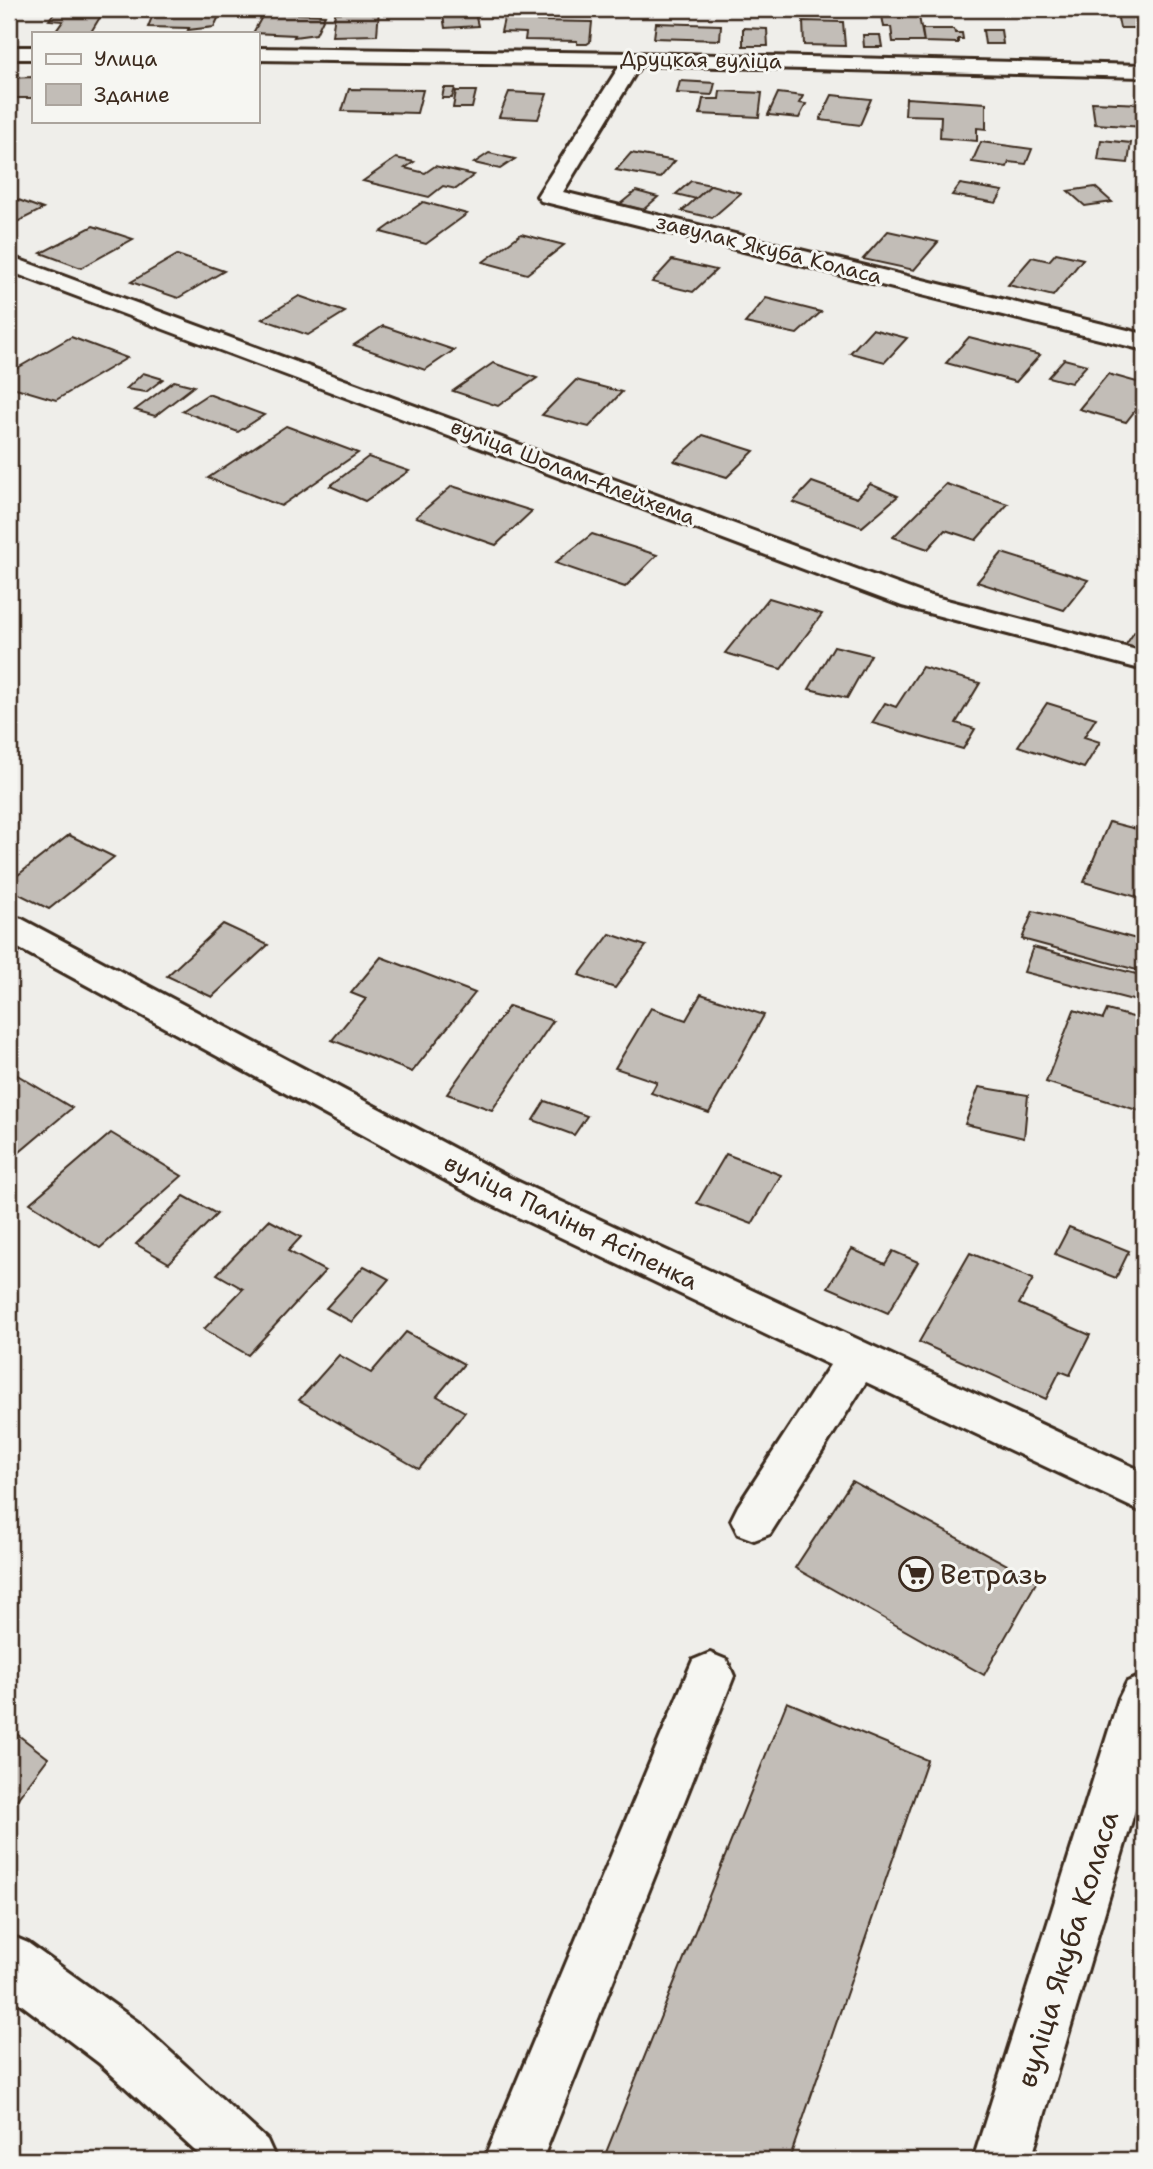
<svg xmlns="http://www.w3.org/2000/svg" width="1153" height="2169" viewBox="0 0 1153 2169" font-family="'Shantell Sans',sans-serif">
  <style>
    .building { fill: #c2bdb7; stroke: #3b2a1e; stroke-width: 2 }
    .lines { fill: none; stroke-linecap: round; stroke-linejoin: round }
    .minor-casing { stroke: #3b2a1e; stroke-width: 6 }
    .major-casing { stroke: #3b2a1e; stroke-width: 6 }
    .minor { fill: #f6f6f2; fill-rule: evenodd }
    .major { fill: #f6f6f2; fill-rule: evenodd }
    .labels { text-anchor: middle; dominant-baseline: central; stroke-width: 6; stroke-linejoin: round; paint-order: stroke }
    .far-street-label { font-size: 21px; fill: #3b2a1e; stroke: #f6f6f2 }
    .street-label { font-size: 24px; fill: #3b2a1e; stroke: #f6f6f2 }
    .near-poi-label { font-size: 28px; fill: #3b2a1e; stroke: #f6f6f2; text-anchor: start }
    .near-street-label { font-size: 28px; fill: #3b2a1e; stroke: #f6f6f2 }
  </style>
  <rect width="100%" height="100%" fill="#efeeea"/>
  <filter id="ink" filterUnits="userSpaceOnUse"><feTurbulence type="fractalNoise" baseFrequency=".0143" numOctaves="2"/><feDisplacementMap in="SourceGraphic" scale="14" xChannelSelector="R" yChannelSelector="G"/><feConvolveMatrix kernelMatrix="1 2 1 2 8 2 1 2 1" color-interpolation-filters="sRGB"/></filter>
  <g filter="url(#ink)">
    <g class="building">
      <polygon points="57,9 105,9 91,32 56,31 63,21 49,20"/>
      <polygon points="146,9 180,9 177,14 185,14 187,10 213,10 212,14 220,14 214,27 188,30 189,28 148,27 152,17 142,17"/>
      <polygon points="360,9 379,9 377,35 332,36 335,13 360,12"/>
      <polygon points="442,9 474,9 478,26 445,28"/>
      <polygon points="1116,9 1144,9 1144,28 1120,28"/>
      <polygon points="264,13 325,15 316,34 294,37 295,35 253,33"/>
      <polygon points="505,14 538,15 537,21 592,22 590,42 587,44 577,44 577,41 525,40 526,33 501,32"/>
      <polygon points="882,16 919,17 924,42 893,42 891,27 884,27"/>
      <polygon points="803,21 843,22 845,46 804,45"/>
      <polygon points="656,23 721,25 720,40 654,38"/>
      <polygon points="743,28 767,29 768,46 743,46"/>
      <polygon points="922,29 954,29 955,33 962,33 963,39 958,39 958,43 924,42"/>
      <polygon points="983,30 1001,30 1003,44 985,44"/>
      <polygon points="863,35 880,35 882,47 864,47"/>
      <polygon points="33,77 33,98 9,98 9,78"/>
      <polygon points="680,81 715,83 712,95 677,93"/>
      <polygon points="444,88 455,88 452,98 442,98"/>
      <polygon points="349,89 423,90 417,113 342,111"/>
      <polygon points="456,91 476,91 472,108 453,108"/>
      <polygon points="720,91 762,93 759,117 700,114 703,99 719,99"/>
      <polygon points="509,92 547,94 538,119 499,117"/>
      <polygon points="778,93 803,96 799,103 806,104 799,118 768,115"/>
      <polygon points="832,95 871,99 860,125 820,120"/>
      <polygon points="906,98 986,103 986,129 977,128 977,141 940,138 941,116 905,115"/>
      <polygon points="1092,102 1144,104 1144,127 1095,124"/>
      <polygon points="1101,140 1131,143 1128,163 1098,160"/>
      <polygon points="981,142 1032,149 1026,164 1009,162 1007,167 972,162"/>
      <polygon points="489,153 515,159 500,169 474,163"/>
      <polygon points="631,153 675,161 660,178 616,170"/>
      <polygon points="396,158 414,162 405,168 425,173 435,166 474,175 456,189 443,186 429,197 363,181"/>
      <polygon points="691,181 711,185 696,199 676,194"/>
      <polygon points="960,184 1003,191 996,203 952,195"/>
      <polygon points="711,185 741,193 712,218 682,211"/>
      <polygon points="1095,187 1112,202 1085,206 1068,191"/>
      <polygon points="636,191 658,197 643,210 620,204"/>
      <polygon points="13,198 43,209 9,226 9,201"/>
      <polygon points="423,202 467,214 426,244 381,232"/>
      <polygon points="93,226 133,239 81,268 41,253"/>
      <polygon points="888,231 938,242 914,270 863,259"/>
      <polygon points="521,234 564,245 527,274 483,262"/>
      <polygon points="1056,253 1083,259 1053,296 1008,285 1032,257 1049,261"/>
      <polygon points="177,255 224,271 178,298 131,282"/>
      <polygon points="672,260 716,270 693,292 652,282"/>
      <polygon points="299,296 345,312 308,335 262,319"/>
      <polygon points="766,298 821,312 797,334 745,323"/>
      <polygon points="383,326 454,350 425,370 354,345"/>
      <polygon points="872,329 907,338 885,362 850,353"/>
      <polygon points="71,337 127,358 56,400 9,386 9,373"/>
      <polygon points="969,337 1040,355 1016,382 946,363"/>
      <polygon points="1064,359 1087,365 1071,383 1048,377"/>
      <polygon points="493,363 537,378 498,406 453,391"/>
      <polygon points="143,373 163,379 146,392 126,389"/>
      <polygon points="1108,374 1144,384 1144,399 1126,422 1079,409"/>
      <polygon points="576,380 622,392 589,427 542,415"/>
      <polygon points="174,381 194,386 155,416 135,410"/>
      <polygon points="208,394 264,415 238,432 182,411"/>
      <polygon points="286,426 358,453 281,506 208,478"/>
      <polygon points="703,435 754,451 727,477 674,461"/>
      <polygon points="368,457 409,471 365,501 330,486"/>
      <polygon points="812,482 857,498 870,484 898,496 862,527 793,502"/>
      <polygon points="946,484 1008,504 976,540 945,530 928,549 893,537"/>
      <polygon points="452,486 532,511 496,545 416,517"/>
      <polygon points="592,534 657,555 625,587 555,563"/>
      <polygon points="1002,553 1088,580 1064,610 977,582"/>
      <polygon points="769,598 822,614 781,669 725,653"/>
      <polygon points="1135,631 1144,633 1144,652 1125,646"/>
      <polygon points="834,646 871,655 847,698 809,689"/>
      <polygon points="922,667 980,683 956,723 975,729 963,749 872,723 885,703 896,707"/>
      <polygon points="1047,703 1096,718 1084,737 1100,742 1084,768 1018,746"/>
      <polygon points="1109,822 1144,831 1144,899 1084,882"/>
      <polygon points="69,835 114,857 49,909 9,889 9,882"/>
      <polygon points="1033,911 1144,941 1144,972 1022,939"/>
      <polygon points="223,924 268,945 212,997 167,976"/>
      <polygon points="610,934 646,946 615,988 579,975"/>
      <polygon points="1033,947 1144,976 1144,1003 1024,972"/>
      <polygon points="381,957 475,993 412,1072 332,1040 366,999 351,993"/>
      <polygon points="701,994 764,1015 709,1113 651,1093 657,1082 615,1068 651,1008 686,1020"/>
      <polygon points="509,1006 553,1021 492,1110 447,1094"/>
      <polygon points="1074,1010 1103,1019 1107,1010 1144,1020 1143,1112 1046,1082"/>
      <polygon points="9,1070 72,1108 9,1161"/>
      <polygon points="979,1087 1028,1095 1024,1138 965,1124"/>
      <polygon points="545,1101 587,1116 574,1135 533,1120"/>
      <polygon points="111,1133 182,1176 100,1248 30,1203"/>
      <polygon points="726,1154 781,1175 752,1224 697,1203"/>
      <polygon points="184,1196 217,1214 169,1263 136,1244"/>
      <polygon points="269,1220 301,1237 288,1251 325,1271 248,1355 204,1329 243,1289 217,1274"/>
      <polygon points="1069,1227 1129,1251 1116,1278 1055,1254"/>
      <polygon points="852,1249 885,1264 893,1251 918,1262 888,1313 828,1287"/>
      <polygon points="970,1253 1033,1279 1019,1304 1090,1335 1070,1375 1060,1371 1046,1399 919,1342"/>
      <polygon points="364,1266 389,1279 352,1322 326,1308"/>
      <polygon points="406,1332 464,1364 437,1396 465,1412 419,1469 299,1400 339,1355 371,1373"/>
      <polygon points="852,1481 1037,1581 984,1675 795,1568"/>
      <polygon points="787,1702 927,1760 789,2160 603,2160"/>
      <polygon points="9,1728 48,1758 9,1810"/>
    </g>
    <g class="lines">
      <g class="minor-casing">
        <g id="minor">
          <polygon points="634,53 641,55 644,59 563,192 1144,334 1144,350 541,201 537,196 624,59 627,55"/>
          <polygon points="9,256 924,594 1144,652 1144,670 902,606 9,271"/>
          <polygon points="9,916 22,919 508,1177 1144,1472 1144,1513 866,1382 770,1534 754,1540 738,1534 731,1520 738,1506 830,1365 480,1199 9,943"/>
          <polygon points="710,1653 727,1660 734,1676 542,2160 484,2160 686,1676 693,1660"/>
          <polygon points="1144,1675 1144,1780 1031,2160 973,2160 1119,1698 1127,1682"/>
          <polygon points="9,1935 28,1943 139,2023 267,2140 276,2160 205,2160 99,2063 9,1995"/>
        </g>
      </g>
      <g class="major-casing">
        <g id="major">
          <rect x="9" y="47" width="24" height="12"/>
          <polygon points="257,48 634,53 1144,65 1144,77 634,65 257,60"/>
        </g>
      </g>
      <use href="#minor" class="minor"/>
      <use href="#major" class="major"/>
    </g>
  </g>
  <defs>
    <g id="supermarket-ring" transform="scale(1.75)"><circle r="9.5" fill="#f6f6f2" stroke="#3b2a1e" stroke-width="1.5"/><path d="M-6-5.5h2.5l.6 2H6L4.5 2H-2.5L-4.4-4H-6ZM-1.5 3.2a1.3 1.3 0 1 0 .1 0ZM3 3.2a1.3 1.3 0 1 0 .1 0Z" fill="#3b2a1e"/></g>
  </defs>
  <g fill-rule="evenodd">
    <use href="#supermarket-ring" x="916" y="1574"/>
  </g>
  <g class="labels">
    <g class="far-street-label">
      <text transform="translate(701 60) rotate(1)">Друцкая вуліца</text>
      <text transform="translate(769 249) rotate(14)">завулак Якуба Коласа</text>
      <text transform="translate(573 472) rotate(21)">вуліца Шолам-Алейхема</text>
    </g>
    <g class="street-label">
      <text transform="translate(571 1222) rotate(26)">вуліца Паліны Асіпенка</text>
    </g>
    <g class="near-poi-label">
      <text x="940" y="1574">Ветразь</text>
    </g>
    <g class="near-street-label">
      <text transform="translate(1067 1949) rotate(-73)">вуліца Якуба Коласа</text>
    </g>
  </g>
  <rect width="1153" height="2169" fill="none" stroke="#f6f6f2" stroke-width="35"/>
  <rect x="18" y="18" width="1118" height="2134" fill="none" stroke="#3b2a1e" stroke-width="2.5" filter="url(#ink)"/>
  <rect x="32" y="32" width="228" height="91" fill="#f6f6f2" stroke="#aba49d" stroke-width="2"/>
  <rect x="46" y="54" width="35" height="10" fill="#f6f6f2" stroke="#aba49d" stroke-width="2"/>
  <text x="94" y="66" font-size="21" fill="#3b2a1e">Улица</text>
  <rect x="46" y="84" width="35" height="21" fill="#c2bdb7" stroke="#aba49d" stroke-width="2"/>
  <text x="94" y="102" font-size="21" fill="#3b2a1e">Здание</text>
</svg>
